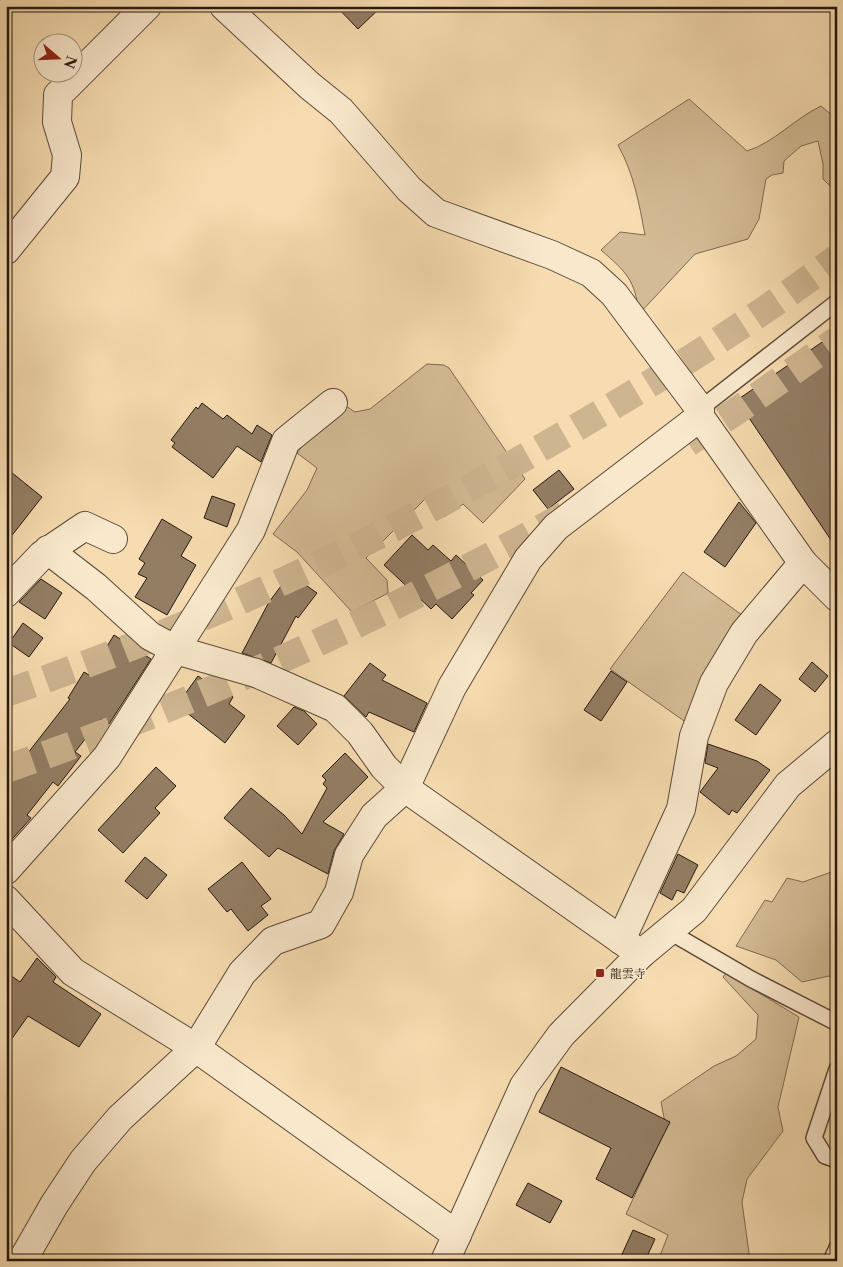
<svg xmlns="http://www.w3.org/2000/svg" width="843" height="1267" viewBox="0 0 843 1267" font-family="'Libre Caslon Text','Noto Serif JP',serif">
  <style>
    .green { fill: #d3bb95; stroke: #7d6a53 }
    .building { fill: #937e64; stroke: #271911 }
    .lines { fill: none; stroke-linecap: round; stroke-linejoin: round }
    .motorway-tunnel { stroke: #cdb590; stroke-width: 28; stroke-dasharray: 28 14; stroke-linecap: butt }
    .service-casing { stroke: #5b4a39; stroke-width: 18 }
    .minor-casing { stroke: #5b4a39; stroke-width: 30 }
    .tertiary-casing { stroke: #5b4a39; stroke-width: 30 }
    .service { stroke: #f9e8cc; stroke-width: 15 }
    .minor { stroke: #f9e8cc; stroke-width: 28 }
    .tertiary { stroke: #f9e8cc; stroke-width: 28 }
    .poi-dot { fill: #8f2418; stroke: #f9e8cc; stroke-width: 2 }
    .labels { text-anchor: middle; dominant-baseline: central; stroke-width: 4; stroke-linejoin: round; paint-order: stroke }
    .poi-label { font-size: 12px; fill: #271911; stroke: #f9e8cc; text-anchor: start }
  </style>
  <rect width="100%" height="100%" fill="#f6dcb0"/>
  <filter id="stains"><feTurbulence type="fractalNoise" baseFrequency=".004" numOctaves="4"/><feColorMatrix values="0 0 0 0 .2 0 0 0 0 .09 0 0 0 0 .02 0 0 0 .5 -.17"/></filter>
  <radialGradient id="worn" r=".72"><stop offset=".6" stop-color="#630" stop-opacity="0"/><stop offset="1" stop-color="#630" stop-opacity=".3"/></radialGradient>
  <g class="green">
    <path d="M689,99l58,52c28,-9 47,-32 74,-45l14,12 2,-1v72l-5,-1 -9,-9v-15l-5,-23 -17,5 -17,15 -1,12 -11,2 -6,4 -7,40 -11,20 -53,15 -56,60c-4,-35 -13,-42 -38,-64l19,-18 25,3c-6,-32 -11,-61 -27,-90z"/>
    <polygon points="427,364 444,365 449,368 525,479 483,523 463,504 444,517 430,494 366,558 387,580 388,593 352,612 297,552 273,534 307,490 317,468 297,453 314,430 343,404 355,412 370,409"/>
    <polygon points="683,572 746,618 687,723 610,669"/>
    <polygon points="837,870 837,978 829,976 802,982 776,960 736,946 765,900 772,902 787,878 803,882"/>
    <polygon points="726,973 799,1017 778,1107 783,1131 747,1179 742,1202 749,1253 748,1261 658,1261 668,1235 626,1214 666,1128 661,1102 714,1066 736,1056 756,1039 758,1015 723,977"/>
  </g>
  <g class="building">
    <polygon points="336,6 382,6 358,29"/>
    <polygon points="837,332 837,549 737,400"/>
    <polygon points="202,403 223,419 227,415 252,434 257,425 272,435 261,462 237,446 213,478 172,447 175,443 171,440 196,407 198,409"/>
    <polygon points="6,468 42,497 6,543"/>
    <polygon points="559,470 574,489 548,509 533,490"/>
    <polygon points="212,496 235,504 227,527 204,518"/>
    <polygon points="739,502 756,523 725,567 704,552"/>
    <polygon points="162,519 192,537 181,556 196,565 167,615 135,597 147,578 138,574 145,563 139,559"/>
    <polygon points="412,535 428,550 433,545 451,561 456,555 483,580 471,593 474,595 452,619 436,604 431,609 384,565"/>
    <polygon points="290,574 317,593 298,618 296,616 271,663 242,653 269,602"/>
    <polygon points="41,579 62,593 45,619 19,602"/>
    <polygon points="23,623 43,638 29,657 9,643"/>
    <polygon points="114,635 151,659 109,724 101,719 75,752 81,756 58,786 53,782 27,815 31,818 6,846 6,781 70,699 68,698 84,672 89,675"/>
    <polygon points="812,662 828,676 815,692 799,679"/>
    <polygon points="370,663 386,675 382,680 427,703 414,732 369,712 366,717 344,696"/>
    <polygon points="611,671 627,682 601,721 584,710"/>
    <polygon points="198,676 209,684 212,680 233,697 229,704 245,716 225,743 177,705"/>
    <polygon points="760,684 781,700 756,735 735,720"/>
    <polygon points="294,707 304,711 317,724 298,745 277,726"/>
    <polygon points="708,744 757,761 770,770 737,813 732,810 729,815 700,792 718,768 705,763"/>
    <polygon points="345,753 368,777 323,822 344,834 334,851 328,874 278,848 269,857 224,818 251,788 284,815 302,834 327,788 323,784 326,780 322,776"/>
    <polygon points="156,767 176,786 155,808 160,813 123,853 98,830"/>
    <polygon points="678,854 698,865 684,893 677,890 672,900 660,893"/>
    <polygon points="145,857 167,875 147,899 125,881"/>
    <polygon points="242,862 271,899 261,906 268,915 248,931 231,909 227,912 208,889"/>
    <polygon points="37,958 56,977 53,982 101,1014 79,1047 28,1016 6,1047 6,972 20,982"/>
    <polygon points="561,1067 670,1122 632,1198 596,1179 611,1148 539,1112"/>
    <polygon points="528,1183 562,1201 550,1223 516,1205"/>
    <polygon points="633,1230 655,1239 645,1261 619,1261"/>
  </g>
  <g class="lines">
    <g class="motorway-tunnel">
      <polyline points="688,443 735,412 837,340"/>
      <path d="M6,693c201,-69 395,-162 578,-270 87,-51 172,-104 253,-165"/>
      <path d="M6,769c194,-67 381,-153 559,-254"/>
    </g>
    <g class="service-casing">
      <g id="service">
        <polyline points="700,409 837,302"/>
        <polyline points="670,932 751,979 837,1023"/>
        <polyline points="837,1069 814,1138 825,1156 837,1160"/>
        <polyline points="831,1261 837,1248"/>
      </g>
    </g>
    <g class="minor-casing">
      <g id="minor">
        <polyline points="224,6 310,86 341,111 409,189 436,213 552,255 591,273 614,294 700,409 700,417 803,563 837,597"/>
        <polyline points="6,250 65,177 67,155 57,122 58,95 147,6"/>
        <polyline points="48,550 96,587 150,636 176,650 256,673 335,708 360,733 384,767 405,788 641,954"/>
        <polyline points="6,593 42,555 85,526 113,539"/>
        <polyline points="6,870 107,757 251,530 286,441 333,403"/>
        <polyline points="6,900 73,972 196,1048 457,1235"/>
        <polyline points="621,940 681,809 694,736 714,683 744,633 803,563"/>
        <polyline points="22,1261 54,1205 83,1161 120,1118 196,1048 242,973 273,941 321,924 339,892 349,855 374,816 405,788 452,687 528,559 556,527 700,417"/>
      </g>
    </g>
    <g class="tertiary-casing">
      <polyline id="tertiary" points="445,1261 524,1086 561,1035 641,954 694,910 788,785 837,744"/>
    </g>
    <use href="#service" class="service"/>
    <use href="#minor" class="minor"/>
    <use href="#tertiary" class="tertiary"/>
  </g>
  <rect class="poi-dot" x="595" y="968" width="10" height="10" rx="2.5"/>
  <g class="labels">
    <g class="poi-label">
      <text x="610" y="973">龍雲寺</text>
    </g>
  </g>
  <rect width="843" height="1267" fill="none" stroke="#f6dcb0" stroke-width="25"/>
  <rect x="8" y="8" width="828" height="1252" fill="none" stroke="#271911" stroke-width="2.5"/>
  <rect x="12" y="12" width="818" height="1242" fill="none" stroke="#271911"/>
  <g transform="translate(58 58) rotate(109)"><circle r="24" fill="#f9e8cc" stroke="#a59581"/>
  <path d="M0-4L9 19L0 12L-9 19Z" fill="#8f2418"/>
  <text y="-8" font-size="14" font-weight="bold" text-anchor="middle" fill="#271911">N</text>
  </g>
  <rect width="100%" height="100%" filter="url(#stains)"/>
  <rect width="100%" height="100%" fill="url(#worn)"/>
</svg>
